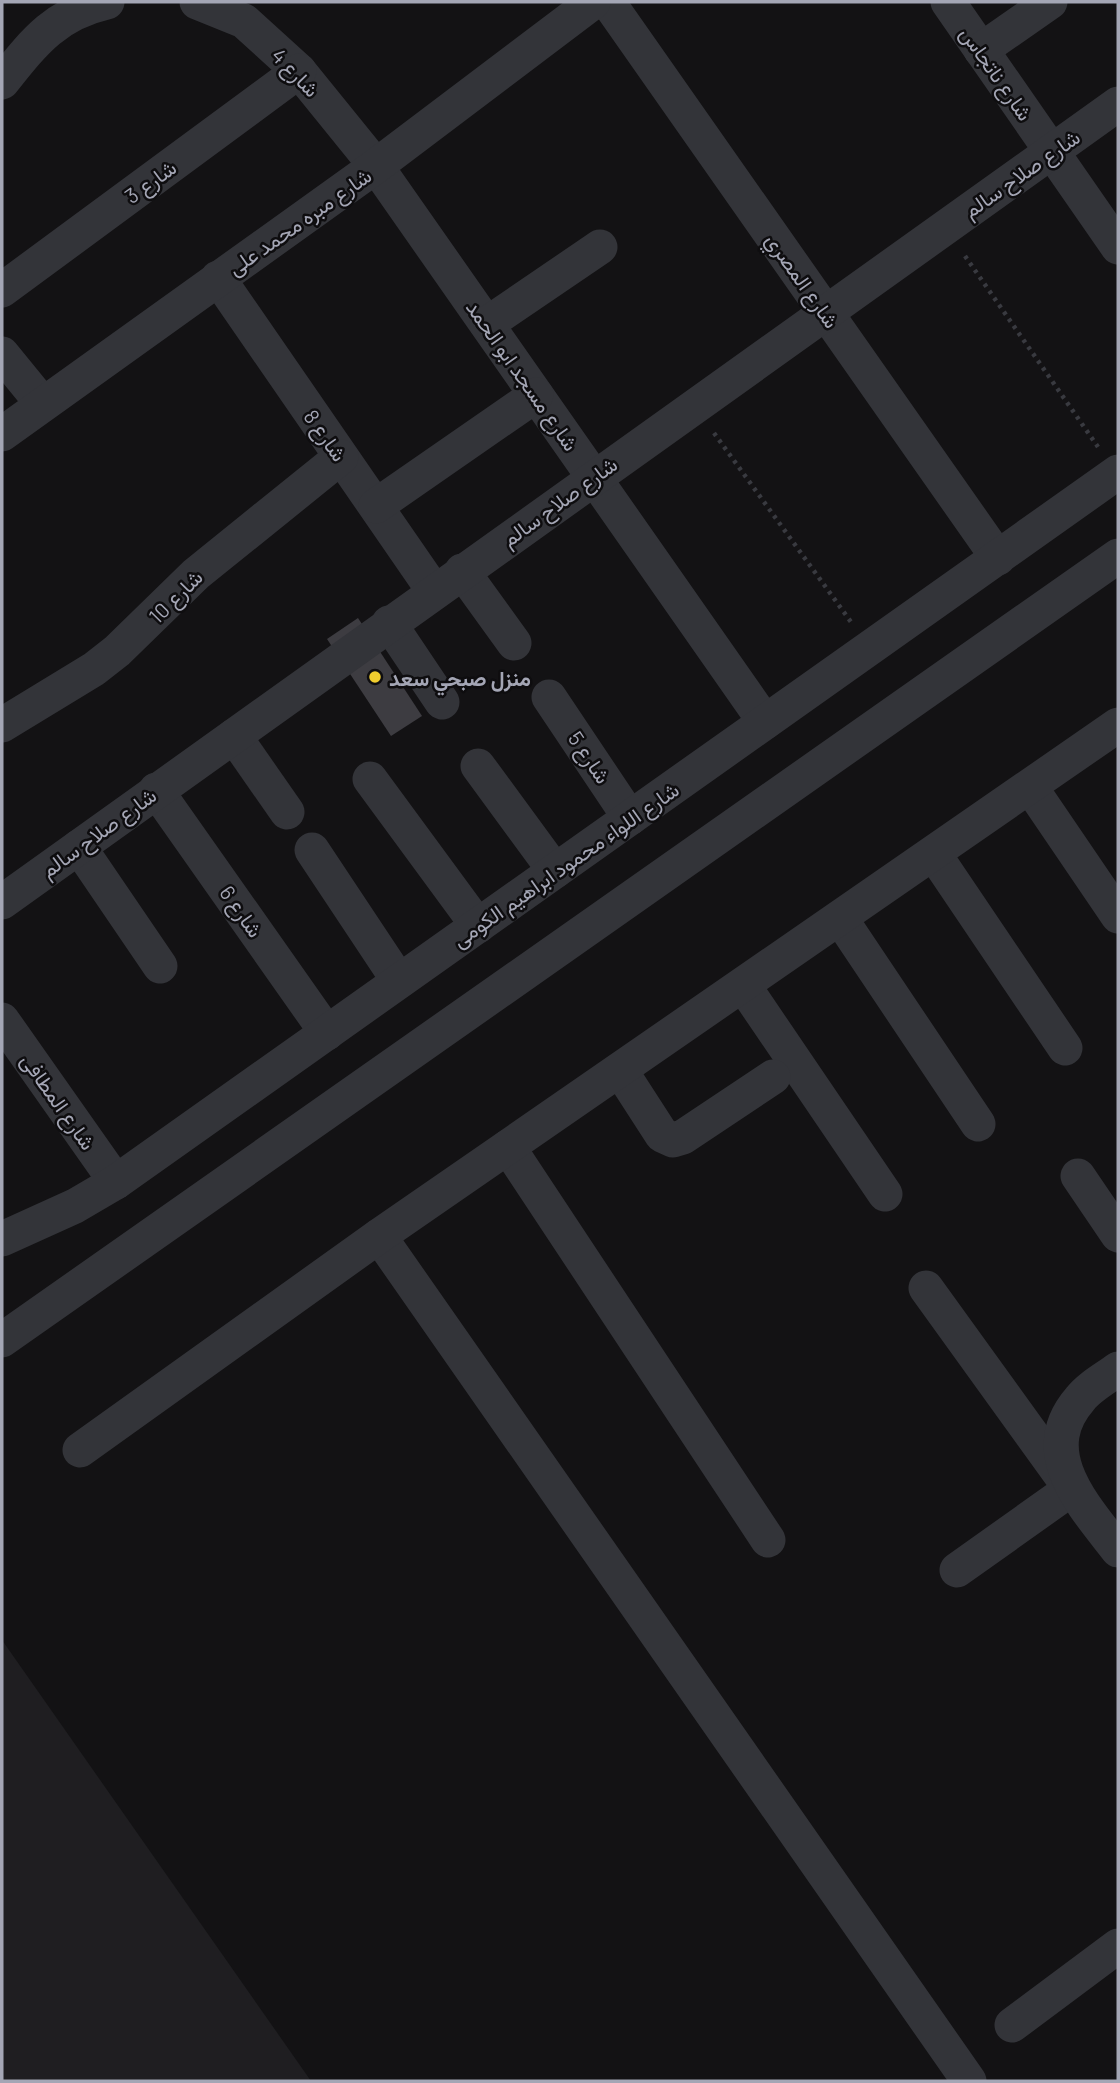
<svg xmlns="http://www.w3.org/2000/svg" width="1120" height="2083" viewBox="0 0 1120 2083" font-family="Barlow,Vazirmatn,sans-serif">
  <style>
    .built { fill: #1f1e21 }
    .building { fill: #3d3c41 }
    .lines { fill: none; stroke-linecap: round; stroke-linejoin: round }
    .path { stroke: #393a40; stroke-width: 4.5; stroke-dasharray: 3.5 5; stroke-linecap: butt }
    .minor { stroke: #333439; stroke-width: 35 }
    .poi-dot { fill: #f0cd2e; stroke: #0e0d0f; stroke-width: 2.5 }
    .labels { text-anchor: middle; dominant-baseline: central; stroke-width: 5; stroke-linejoin: round; paint-order: stroke }
    .street-label { font-size: 21px; fill: #a4a6b5; stroke: #0e0d0f }
    .poi-label { font-size: 21px; font-weight: bold; fill: #a4a6b5; stroke: #0e0d0f; text-anchor: start }
  </style>
  <rect width="100%" height="100%" fill="#131214"/>
  <polygon class="built" points="2,1640 311,2081 2,2081"/>
  <polygon class="building" points="358,618 422,716 391,736 327,639"/>
  <g class="lines">
    <g class="path">
      <polyline points="965,256 1098,447"/>
      <polyline points="714,433 851,622"/>
    </g>
    <g class="minor">
      <polyline points="197,2 244,21 299,71 376,166 765,722"/>
      <polyline points="608,2 998,558"/>
      <polyline points="948,2 1118,247"/>
      <polyline points="981,50 1050,2"/>
      <path d="M2,82c32,-40 53,-68 105,-80"/>
      <polyline points="218,278 434,591"/>
      <polyline points="2,290 299,71"/>
      <polyline points="487,324 600,247"/>
      <polyline points="2,354 42,403"/>
      <polyline points="2,434 376,166 593,2"/>
      <polyline points="376,506 536,395"/>
      <polyline points="462,571 514,643"/>
      <polyline points="389,623 442,702"/>
      <polyline points="549,697 630,818"/>
      <polyline points="2,725 94,669 117,651 196,574 341,457"/>
      <polyline points="234,736 287,812"/>
      <polyline points="478,766 555,871"/>
      <polyline points="370,779 478,926"/>
      <polyline points="1031,788 1118,916"/>
      <polyline points="156,790 327,1033"/>
      <polyline points="79,847 160,966"/>
      <polyline points="312,850 399,981"/>
      <polyline points="934,854 1065,1048"/>
      <polyline points="2,902 1118,104"/>
      <polyline points="840,918 978,1124"/>
      <polyline points="743,985 885,1194"/>
      <polyline points="2,1020 116,1182"/>
      <polyline points="620,1070 662,1135 673,1140 683,1137 773,1077"/>
      <polyline points="508,1147 768,1540"/>
      <polyline points="1078,1176 1118,1235"/>
      <polyline points="379,1236 969,2081"/>
      <polyline points="2,1239 75,1206 116,1182 1118,472"/>
      <polyline points="926,1288 1071,1489 957,1570"/>
      <polyline points="2,1340 1118,556"/>
      <path d="M1118,1369c-12,9 -29,18 -38,30 -47,54 5,108 38,151"/>
      <polyline points="80,1450 379,1236 1118,725"/>
      <polyline points="1012,2025 1118,1946"/>
    </g>
  </g>
  <circle class="poi-dot" cx="375" cy="677" r="7"/>
  <g class="labels">
    <g class="street-label">
      <text transform="translate(296 72) rotate(46)">شارع 4</text>
      <text transform="translate(997 73) rotate(55)">شارع ناتجاس</text>
      <text transform="translate(1021 173) rotate(-35)">شارع صلاح سالم</text>
      <text transform="translate(150 181) rotate(-36)">شارع 3</text>
      <text transform="translate(299 221) rotate(-35)">شارع مبره محمد على</text>
      <text transform="translate(803 280) rotate(55)">شارع المصري</text>
      <text transform="translate(523 375) rotate(55)">شارع مسجد ابو الحمد</text>
      <text transform="translate(326 435) rotate(55)">شارع 8</text>
      <text transform="translate(559 501) rotate(-36)">شارع صلاح سالم</text>
      <text transform="translate(175 596) rotate(-45)">شارع 10</text>
      <text transform="translate(590 757) rotate(56)">شارع 5</text>
      <text transform="translate(98 832) rotate(-36)">شارع صلاح سالم</text>
      <text transform="translate(565 864) rotate(-35)">شارع اللواء محمود ابراهيم الكومى</text>
      <text transform="translate(242 911) rotate(55)">شارع 6</text>
      <text transform="translate(59 1101) rotate(55)">شارع المطافى</text>
    </g>
    <g class="poi-label">
      <text x="389" y="677">منزل صبحي سعد</text>
    </g>
  </g>
  <rect width="1120" height="2083" fill="none" stroke="#a4a6b5" stroke-width="7"/>
</svg>
